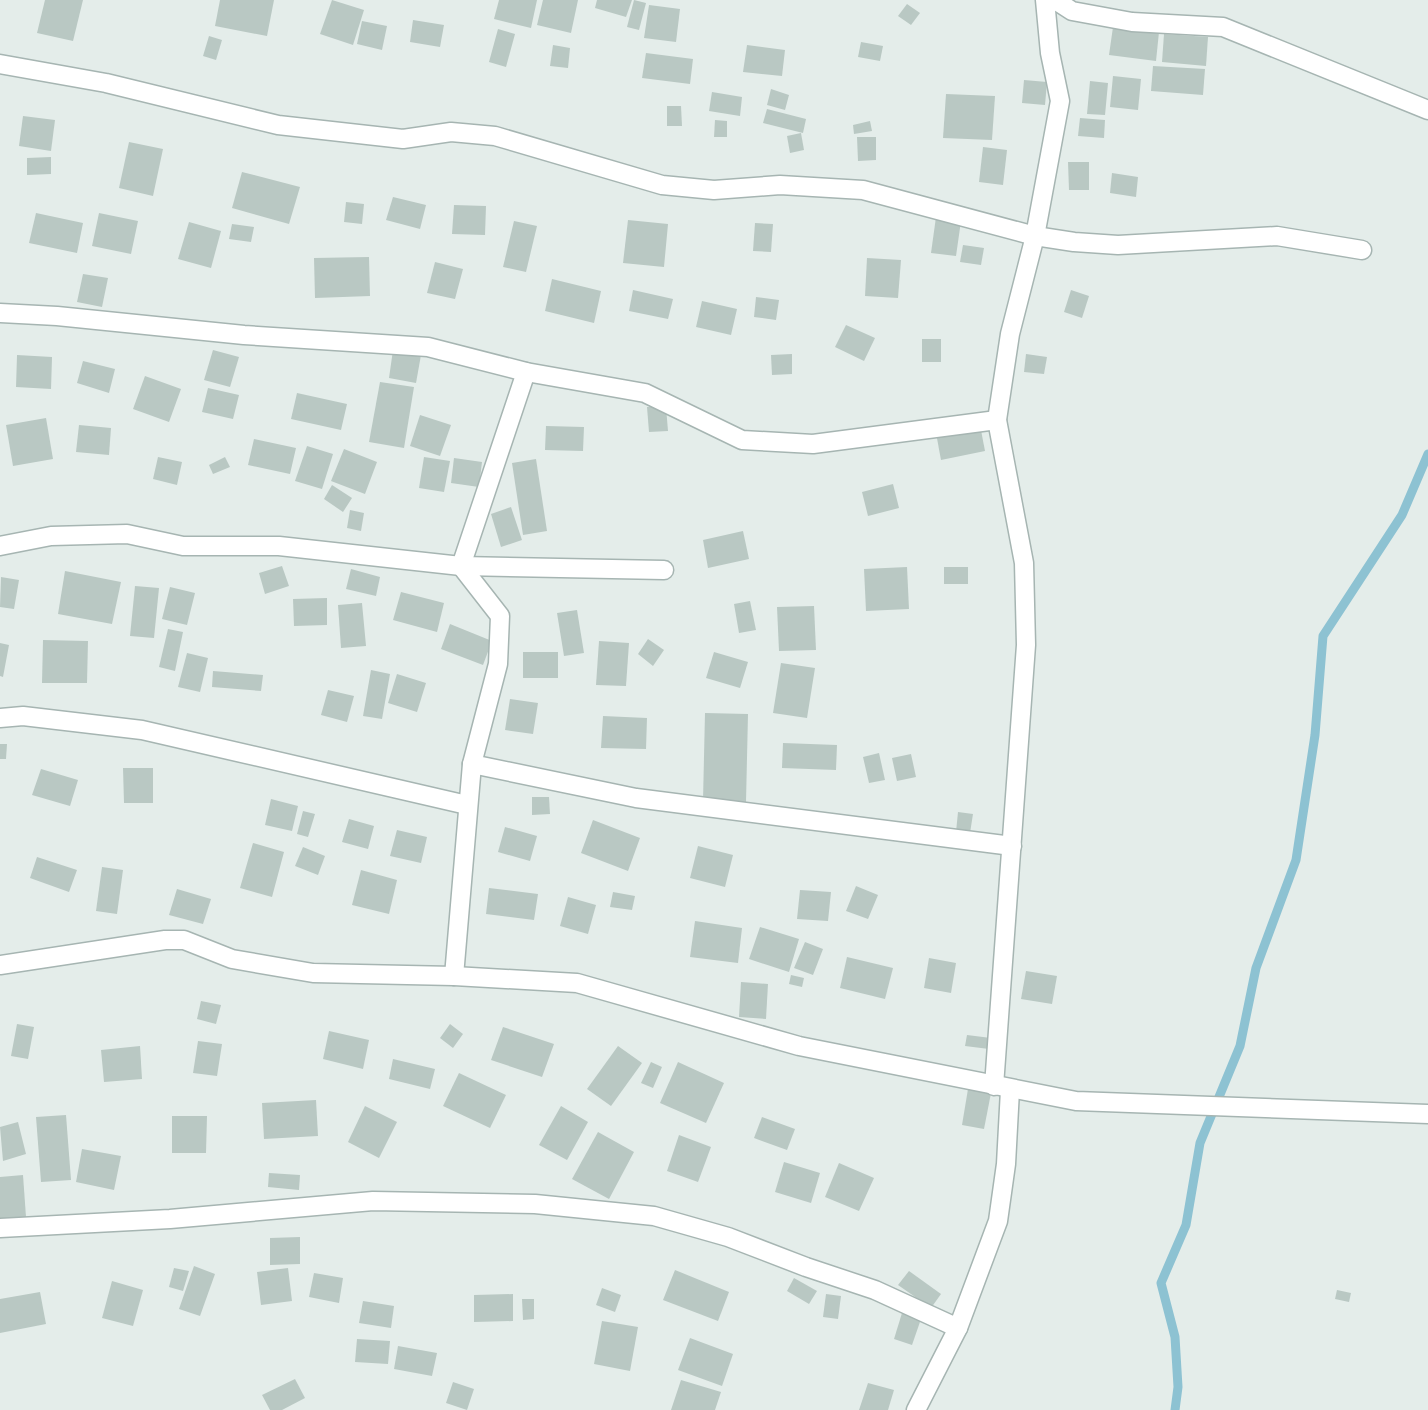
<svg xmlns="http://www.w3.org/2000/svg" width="1428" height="1410" viewBox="0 0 1428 1410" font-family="'Open Sans',sans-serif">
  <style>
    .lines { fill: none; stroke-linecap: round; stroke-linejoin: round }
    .stream { stroke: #8dc2d2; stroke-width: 9 }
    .building { fill: #b9c8c3 }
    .minor-casing { stroke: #a6b5b2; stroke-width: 21 }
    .minor { stroke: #fff; stroke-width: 18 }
  </style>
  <rect width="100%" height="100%" fill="#e4edea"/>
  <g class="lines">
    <polyline class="stream" points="1175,1410 1178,1387 1175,1337 1161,1283 1186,1225 1200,1143 1240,1046 1256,968 1296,860 1315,735 1323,636 1402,515 1428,454"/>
  </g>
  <g class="building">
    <polygon points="45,0 83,0 73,41 37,33"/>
    <polygon points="220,0 274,0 267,36 215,26"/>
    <polygon points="332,0 364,10 353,45 320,34"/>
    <polygon points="499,0 537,0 531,28 494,19"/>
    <polygon points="543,0 578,0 571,33 537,25"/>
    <polygon points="597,0 632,0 626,17 595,8"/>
    <polygon points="634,0 646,3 639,30 627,27"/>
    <polygon points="907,4 920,13 911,25 898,16"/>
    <polygon points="649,5 680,9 676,42 644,38"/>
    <polygon points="413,20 444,25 440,47 410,42"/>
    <polygon points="362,21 387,26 382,50 357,44"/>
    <polygon points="1113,27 1159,32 1156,61 1109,55"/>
    <polygon points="498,29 515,34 506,67 489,62"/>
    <polygon points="1164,34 1208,37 1206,66 1162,62"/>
    <polygon points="209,36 222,40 216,60 203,56"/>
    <polygon points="861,42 883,46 880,61 858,57"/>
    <polygon points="553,45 570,48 568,68 550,66"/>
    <polygon points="747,45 785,50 782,76 743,72"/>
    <polygon points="646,53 693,59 690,84 642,78"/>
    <polygon points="1153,66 1205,69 1203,95 1151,91"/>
    <polygon points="1113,76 1141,79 1138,110 1110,107"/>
    <polygon points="1024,80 1047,82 1045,105 1022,103"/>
    <polygon points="1090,81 1108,83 1105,115 1087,114"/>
    <polygon points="771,89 789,95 785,110 767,105"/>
    <polygon points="712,92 742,97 740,116 709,111"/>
    <polygon points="946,94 995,96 992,140 943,138"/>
    <polygon points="667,106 681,106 682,126 667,126"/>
    <polygon points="767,109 806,119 803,133 763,123"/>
    <polygon points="23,116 55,120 51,151 19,146"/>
    <polygon points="1080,118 1105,120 1104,138 1078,136"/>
    <polygon points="715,120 727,121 727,137 714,137"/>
    <polygon points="870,121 872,131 854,134 853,125"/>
    <polygon points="801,133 804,150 790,153 787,136"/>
    <polygon points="857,137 876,137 876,160 858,161"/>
    <polygon points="129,142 163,149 153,196 119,188"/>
    <polygon points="983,147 1007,150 1003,185 979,182"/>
    <polygon points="51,157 51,174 27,175 27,158"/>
    <polygon points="1068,162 1089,162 1089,190 1069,190"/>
    <polygon points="242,172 300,187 289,224 232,208"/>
    <polygon points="1112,173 1138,177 1136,197 1110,193"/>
    <polygon points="393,197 426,205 420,229 386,220"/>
    <polygon points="346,202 364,204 362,224 344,222"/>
    <polygon points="454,205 486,206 485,235 452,234"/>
    <polygon points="36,213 83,223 77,253 29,243"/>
    <polygon points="99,213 138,221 131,254 92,246"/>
    <polygon points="936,217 961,221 956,256 931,253"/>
    <polygon points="628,220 668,224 664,267 623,263"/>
    <polygon points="514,221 537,226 526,272 503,267"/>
    <polygon points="189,222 221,231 211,268 178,259"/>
    <polygon points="755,223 773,224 771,252 753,251"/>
    <polygon points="232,224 254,227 251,242 229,239"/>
    <polygon points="963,245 984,248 981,265 960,262"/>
    <polygon points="369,257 370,296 315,298 314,258"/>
    <polygon points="867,258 901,260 898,298 865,296"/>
    <polygon points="435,262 463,269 455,299 427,293"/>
    <polygon points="83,274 108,278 102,307 77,302"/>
    <polygon points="552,279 601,291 594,323 545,311"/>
    <polygon points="633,290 673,299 668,319 629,311"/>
    <polygon points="1071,290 1089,296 1082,318 1064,312"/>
    <polygon points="756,297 779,300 776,320 754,317"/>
    <polygon points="702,301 737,309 731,335 696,327"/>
    <polygon points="846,325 875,338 864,361 835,347"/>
    <rect x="922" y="339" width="19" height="23"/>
    <polygon points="213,350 239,357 230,387 204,380"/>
    <polygon points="393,350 421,355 416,383 389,378"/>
    <polygon points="792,354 792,374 772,375 771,355"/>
    <polygon points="1026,354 1047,357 1044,374 1024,372"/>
    <polygon points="17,355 52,357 51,389 16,387"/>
    <polygon points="83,361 115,369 109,393 77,383"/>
    <polygon points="145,376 181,389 169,422 133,409"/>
    <polygon points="380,382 414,387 404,448 369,442"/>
    <polygon points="208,388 239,395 233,419 202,412"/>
    <polygon points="297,393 347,404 341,430 291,419"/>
    <polygon points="647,407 666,407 668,431 649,432"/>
    <polygon points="420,415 451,425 440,456 410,446"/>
    <polygon points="46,418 53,459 13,466 6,425"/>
    <polygon points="79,425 111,428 109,455 76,452"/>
    <polygon points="980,425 985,451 941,460 936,433"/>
    <polygon points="546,426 584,427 583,451 545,450"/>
    <polygon points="254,439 296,448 290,474 248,465"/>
    <polygon points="307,446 333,454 322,489 295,481"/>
    <polygon points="344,449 377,462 365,494 331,481"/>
    <polygon points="158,457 182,462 177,485 153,479"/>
    <polygon points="225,457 230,467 213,474 209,465"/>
    <polygon points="424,457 450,461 444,492 419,488"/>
    <polygon points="454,458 482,462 479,487 451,483"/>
    <polygon points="536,459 547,531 523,535 512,463"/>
    <polygon points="893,484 899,508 868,516 862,492"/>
    <polygon points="332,485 352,498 343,512 324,499"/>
    <polygon points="511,507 522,540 501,547 491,514"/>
    <polygon points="350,510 364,513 361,531 347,528"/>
    <polygon points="743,531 749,559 708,568 703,540"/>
    <polygon points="282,566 289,586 265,594 259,573"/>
    <polygon points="907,567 909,609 866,611 864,569"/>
    <rect x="944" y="567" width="24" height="17"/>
    <polygon points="351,569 380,577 376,596 346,589"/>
    <polygon points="65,571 121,582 112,624 58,614"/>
    <polygon points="1,577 19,580 14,609 0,607"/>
    <polygon points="135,586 159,588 154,638 130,636"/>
    <polygon points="170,587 195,593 187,625 162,619"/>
    <polygon points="401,592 444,603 437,632 393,620"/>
    <polygon points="327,598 327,625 294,626 293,599"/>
    <polygon points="750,601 756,630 739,633 734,604"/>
    <polygon points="362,603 366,646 341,648 338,605"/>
    <polygon points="814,606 816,650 779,651 777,607"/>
    <polygon points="577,610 584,653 564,656 557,613"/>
    <polygon points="450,624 492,641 483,665 441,649"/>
    <polygon points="168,629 183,632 175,671 159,667"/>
    <polygon points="648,639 664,650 653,666 638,654"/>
    <polygon points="43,640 88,641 87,683 42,683"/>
    <polygon points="599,641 629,643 626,686 596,685"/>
    <polygon points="0,643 9,645 3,677 0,676"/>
    <rect x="523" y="652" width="35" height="26"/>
    <polygon points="714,652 748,662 740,688 706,678"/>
    <polygon points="187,653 208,658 200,692 178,687"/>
    <polygon points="781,663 815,668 807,718 773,713"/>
    <polygon points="371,670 390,674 382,719 363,716"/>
    <polygon points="213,671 263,675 261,691 212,687"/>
    <polygon points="397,674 426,683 417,712 388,703"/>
    <polygon points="328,690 354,696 347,722 321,715"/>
    <polygon points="510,699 538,703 533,734 505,730"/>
    <polygon points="705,713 748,714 746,802 703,801"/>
    <polygon points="603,716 647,718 646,749 601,748"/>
    <polygon points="783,743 837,745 836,770 782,768"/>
    <polygon points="0,744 7,744 6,759 0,759"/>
    <polygon points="879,753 885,780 869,783 863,757"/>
    <polygon points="911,754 916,777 897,781 892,758"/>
    <polygon points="123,768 153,768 153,803 124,803"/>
    <polygon points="41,769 78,780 70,806 32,795"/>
    <polygon points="532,797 549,797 550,814 532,815"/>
    <polygon points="271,799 298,806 292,831 265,825"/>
    <polygon points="303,811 315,814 308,837 297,834"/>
    <polygon points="958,812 973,814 970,833 956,832"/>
    <polygon points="349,819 374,826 368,849 342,842"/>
    <polygon points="593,820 640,838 628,871 581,853"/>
    <polygon points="505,827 537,836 530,861 498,852"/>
    <polygon points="397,830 427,837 421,863 390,856"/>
    <polygon points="253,843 284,852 272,897 240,888"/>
    <polygon points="698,846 733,855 725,887 690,878"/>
    <polygon points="303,847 325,856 318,875 295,866"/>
    <polygon points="37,857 77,870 69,892 30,878"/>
    <polygon points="102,867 123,870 117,914 96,911"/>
    <polygon points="361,870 397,880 389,914 352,905"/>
    <polygon points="856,886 878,895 868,919 846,911"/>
    <polygon points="489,888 538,894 534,920 486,914"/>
    <polygon points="177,889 211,899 203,924 169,915"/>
    <polygon points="800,890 831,892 828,921 797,919"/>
    <polygon points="613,892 635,896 632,910 610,907"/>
    <polygon points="568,897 596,905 588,934 560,926"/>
    <polygon points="695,921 742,928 738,963 690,957"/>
    <polygon points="760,927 799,939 789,972 749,959"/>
    <polygon points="805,942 823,949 813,975 794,968"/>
    <polygon points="847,957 893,968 885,999 840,988"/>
    <polygon points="929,958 956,963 951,993 924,988"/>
    <polygon points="1026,971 1057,976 1052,1004 1021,999"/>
    <polygon points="791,975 804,978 802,987 789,984"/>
    <polygon points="741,982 768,984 766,1019 739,1017"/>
    <polygon points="201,1001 221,1005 216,1024 197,1019"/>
    <polygon points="17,1024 34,1027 28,1059 11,1056"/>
    <polygon points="450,1024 463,1034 453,1048 440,1038"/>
    <polygon points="503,1027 554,1044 542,1077 491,1060"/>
    <polygon points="329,1031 369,1040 363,1069 323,1059"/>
    <polygon points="967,1035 991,1038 989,1049 965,1046"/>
    <polygon points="198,1041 222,1044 217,1076 193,1073"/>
    <polygon points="140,1046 142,1079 104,1082 101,1050"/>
    <polygon points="618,1046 642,1063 611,1106 587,1089"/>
    <polygon points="393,1059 435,1069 430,1089 389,1079"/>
    <polygon points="651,1062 662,1067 653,1088 641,1083"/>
    <polygon points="678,1062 724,1083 706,1123 660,1103"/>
    <polygon points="459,1073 506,1095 490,1128 443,1106"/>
    <polygon points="968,1089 991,1093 984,1129 962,1125"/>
    <polygon points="316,1100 318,1136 264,1139 262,1103"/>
    <polygon points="365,1106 397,1122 379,1158 348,1142"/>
    <polygon points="561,1106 588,1122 567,1160 539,1145"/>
    <polygon points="66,1115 71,1180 41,1182 36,1117"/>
    <polygon points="172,1116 207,1116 206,1153 172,1153"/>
    <polygon points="762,1117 795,1129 787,1150 754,1138"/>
    <polygon points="18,1122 26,1154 3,1161 0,1127"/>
    <polygon points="598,1132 634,1152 609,1199 572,1179"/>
    <polygon points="679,1135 711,1147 698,1182 667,1171"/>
    <polygon points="82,1149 121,1156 114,1190 76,1182"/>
    <polygon points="784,1162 820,1173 811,1203 775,1192"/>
    <polygon points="839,1163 874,1178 859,1211 825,1197"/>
    <polygon points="269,1173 300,1175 299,1190 268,1187"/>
    <polygon points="23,1175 26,1217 0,1219 0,1177"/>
    <polygon points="300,1237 300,1264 270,1265 270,1238"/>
    <polygon points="194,1266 215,1274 200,1316 179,1309"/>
    <polygon points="174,1268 189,1271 183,1291 169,1287"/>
    <polygon points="288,1268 292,1301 261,1305 257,1272"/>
    <polygon points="675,1270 729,1292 718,1321 663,1300"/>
    <polygon points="909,1271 941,1294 931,1308 898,1285"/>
    <polygon points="314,1273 343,1278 339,1303 309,1297"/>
    <polygon points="794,1278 817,1291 809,1304 787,1291"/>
    <polygon points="112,1281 143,1290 133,1326 102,1318"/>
    <polygon points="602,1288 621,1295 615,1312 596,1305"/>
    <polygon points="1337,1290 1351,1293 1349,1302 1335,1299"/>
    <polygon points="40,1292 46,1324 0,1333 0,1299"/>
    <polygon points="513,1294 513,1321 474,1322 474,1295"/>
    <polygon points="826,1294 841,1296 838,1319 823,1317"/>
    <polygon points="522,1299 534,1299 534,1319 523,1320"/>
    <polygon points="363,1301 394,1306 391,1328 359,1323"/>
    <polygon points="902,1313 921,1319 912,1345 894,1339"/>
    <polygon points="602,1321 638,1327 630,1371 594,1364"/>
    <polygon points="690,1338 733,1354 722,1386 678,1370"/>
    <polygon points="357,1339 390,1341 388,1364 355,1362"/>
    <polygon points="398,1346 437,1353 432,1376 394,1369"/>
    <polygon points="295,1379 305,1398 282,1410 270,1410 262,1395"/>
    <polygon points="681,1380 721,1392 715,1410 671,1410"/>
    <polygon points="453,1382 474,1389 467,1410 446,1403"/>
    <polygon points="868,1383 894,1390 888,1410 859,1410"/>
  </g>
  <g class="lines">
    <g class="minor-casing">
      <g id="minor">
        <polyline points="1055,0 1072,11 1132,22 1223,27 1428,110"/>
        <polyline points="0,64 106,83 278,125 403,139 451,132 495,136 662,185 714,190 780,185 863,190 1035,236 1074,242 1118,245 1277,236 1362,250"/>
        <polyline points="0,313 57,316 244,335 428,347 526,372 645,393 742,440 813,444 997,420"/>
        <polyline points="0,546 51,536 127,534 183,546 279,546 461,566 664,570"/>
        <polyline points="0,718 23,716 142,730 467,805"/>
        <polyline points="472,764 636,798 1012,846"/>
        <polyline points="0,965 165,940 184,940 232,959 313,973 454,976 577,983 799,1046 1076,1101 1428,1114"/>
        <polyline points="454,976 472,764 498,664 500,616 461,566 526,372"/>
        <polyline points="994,1086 1026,645 1024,563 997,420 1010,334 1035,236 1060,101 1050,53 1045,0"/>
        <polyline points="0,1228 170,1219 373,1201 535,1204 654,1216 728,1237 806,1267 875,1290 958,1328"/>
        <polyline points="916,1410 958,1328 998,1221 1006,1164 1010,1090"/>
      </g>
    </g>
    <use href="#minor" class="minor"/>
  </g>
</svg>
